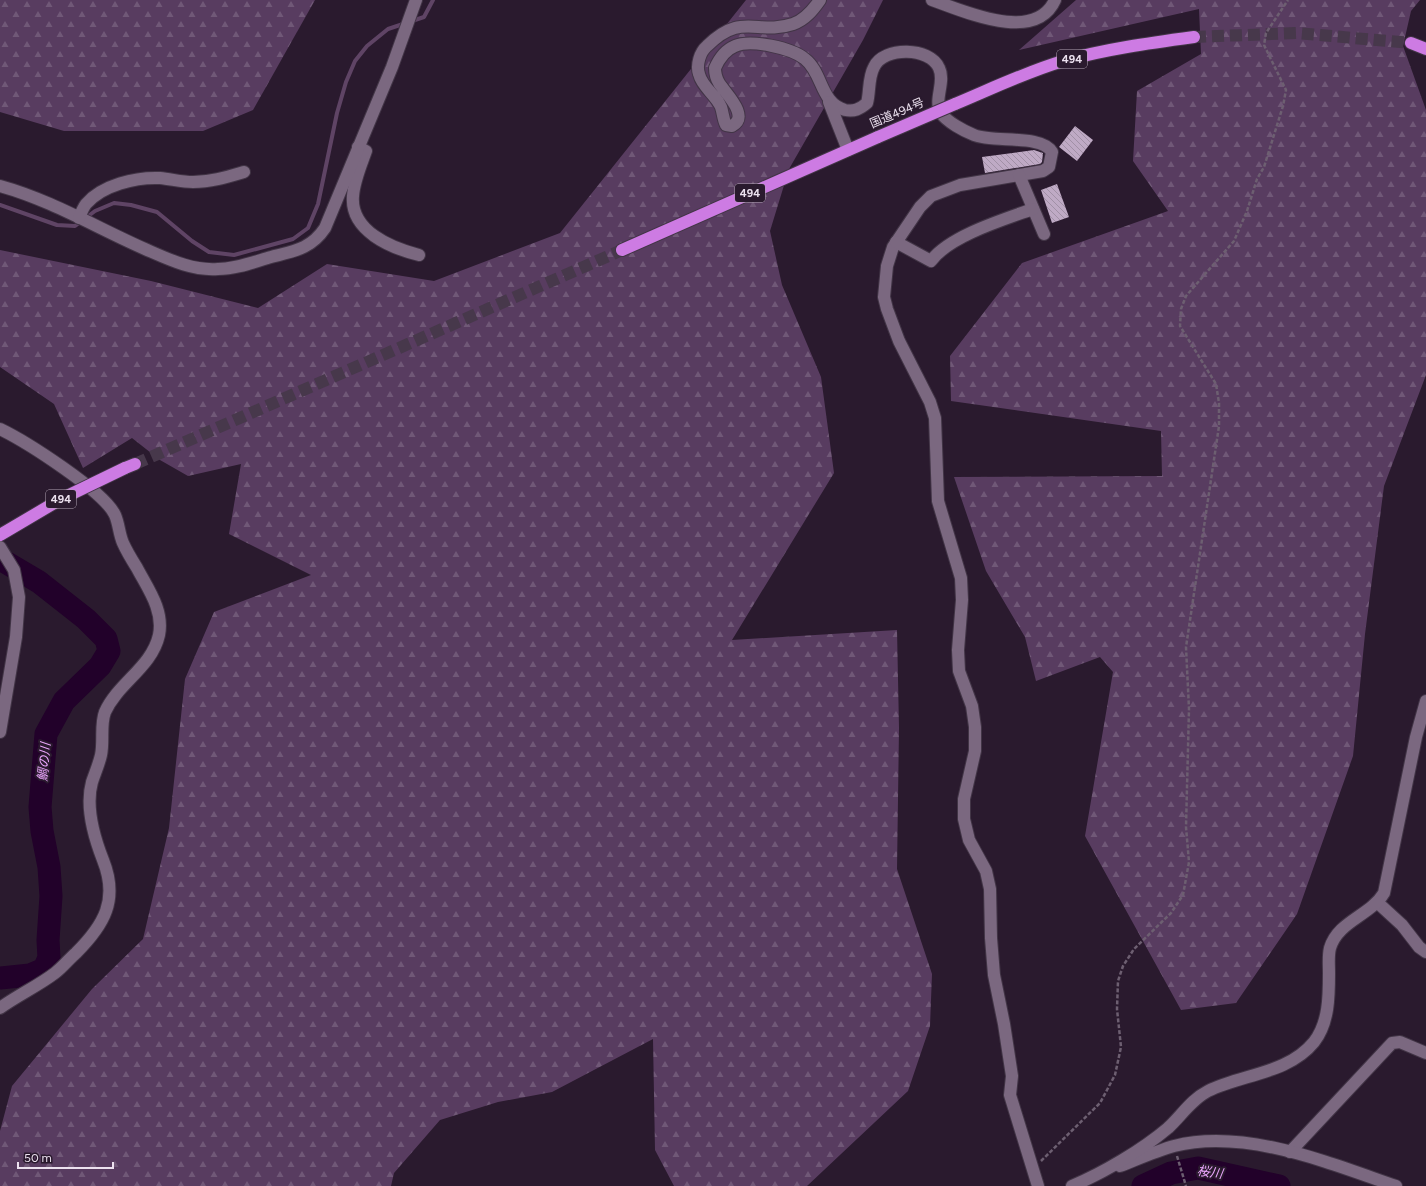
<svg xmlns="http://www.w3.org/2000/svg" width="1426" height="1186" viewBox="0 0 1426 1186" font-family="Figtree,'Noto Sans JP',sans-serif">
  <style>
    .forest { fill: url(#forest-firs) }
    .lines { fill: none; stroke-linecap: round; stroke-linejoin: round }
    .stream { stroke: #5f4465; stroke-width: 4 }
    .river { stroke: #22012a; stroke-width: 23 }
    .building { fill: url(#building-back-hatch) }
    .highway-tunnel { stroke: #47384b; stroke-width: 12; stroke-dasharray: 12 6; stroke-linecap: butt }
    .minor-casing { stroke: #423546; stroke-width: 14 }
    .highway-casing { stroke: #423546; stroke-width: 14 }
    .path { stroke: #6d5f71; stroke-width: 2.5; stroke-dasharray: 4 2; stroke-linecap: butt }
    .minor { stroke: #7b6880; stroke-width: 12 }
    .highway { stroke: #cd7be3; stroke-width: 12 }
    .highway-bridge-casing { stroke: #423546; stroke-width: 14; stroke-linecap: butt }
    .highway-bridge { stroke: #cd7be3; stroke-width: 12 }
    .labels { text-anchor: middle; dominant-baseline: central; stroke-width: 4; stroke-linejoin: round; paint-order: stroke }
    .shield { fill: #2a1a2e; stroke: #b2a5b5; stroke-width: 1 }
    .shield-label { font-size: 11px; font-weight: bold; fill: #ece1ef }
    .street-label { font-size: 12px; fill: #ece1ef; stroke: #2a1a2e }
    .water-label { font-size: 13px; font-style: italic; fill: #eca8fe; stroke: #2a1a2e }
  </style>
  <defs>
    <pattern id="forest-firs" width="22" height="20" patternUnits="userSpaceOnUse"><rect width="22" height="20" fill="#583c60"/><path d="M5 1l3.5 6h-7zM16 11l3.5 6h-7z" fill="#705877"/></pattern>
    <pattern id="building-back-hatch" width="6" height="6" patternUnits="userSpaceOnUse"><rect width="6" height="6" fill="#bfaac5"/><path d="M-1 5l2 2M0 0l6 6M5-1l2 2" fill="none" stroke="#a190a6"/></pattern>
  </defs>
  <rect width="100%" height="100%" fill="#2a1a2e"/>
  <g class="forest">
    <polygon points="0,0 315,0 253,110 203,131 64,131 0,112"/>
    <polygon points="746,0 883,0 863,40 789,169 770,231 782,285 821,377 834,473 732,640 897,630 899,728 897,869 932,974 930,1026 908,1091 807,1186 674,1186 655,1150 653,1039 552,1092 498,1102 440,1120 394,1173 391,1186 0,1186 0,1131 12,1086 92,989 143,939 169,828 185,679 214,612 311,575 229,534 241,464 188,476 160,460 132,438 83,468 54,404 0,367 0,250 151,281 258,308 327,264 434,281 560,233"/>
    <polygon points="1076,0 1420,0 1411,11 1403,46 1426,110 1426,375 1384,486 1365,634 1353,756 1297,914 1236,1003 1181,1010 1085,836 1113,672 1100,657 1036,681 1025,637 986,571 954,477 1162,476 1161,431 951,401 950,356 1022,263 1168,211 1133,161 1137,91 1201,54 1199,9 1019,50"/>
  </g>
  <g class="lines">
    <polyline class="stream" points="0,205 57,225 75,226 95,211 114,203 131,205 157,212 192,241 209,252 234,255 293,239 308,228 318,204 337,113 346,82 355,61 367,46 388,29 424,17 433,0"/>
    <g class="river">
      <polyline points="0,559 39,582 86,619 106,639 109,651 100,666 64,701 46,734 40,807 42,831 49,867 51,896 48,940 49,958 44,969 30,975 0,978"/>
      <polyline points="1143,1186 1171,1173 1198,1168 1279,1186"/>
    </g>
  </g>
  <g class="building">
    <polygon points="1075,126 1093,140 1077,161 1059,147"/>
    <polygon points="1034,150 1043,153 1042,162 1040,164 985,173 982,157"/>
    <polygon points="1057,184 1069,217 1052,223 1041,190"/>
  </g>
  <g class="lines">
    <g class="highway-tunnel">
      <polyline points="1194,37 1297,33 1411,43"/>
      <polyline points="135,464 622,250"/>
    </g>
    <g class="minor-casing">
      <g id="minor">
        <path d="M820,0c-7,10 -15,20 -27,24 -36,12 -51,-13 -86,22 -7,6 -11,19 -8,28 3,13 17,21 22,33 2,6 2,12 5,18l6,1c18,-10 -6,-32 -13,-43 -3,-5 -4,-10 -4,-15 4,-9 10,-18 20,-22 16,-7 57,2 70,13 18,14 15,44 40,51 9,2 15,-1 22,-7 3,-11 1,-25 7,-36 10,-21 56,-20 65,1 7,14 -6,32 2,45 6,9 23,18 33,22 19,8 68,-1 78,17l-3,15 -6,4 -83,14 -29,11 -11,11 -27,40 -6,19 -3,31 3,12 12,32 31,61 5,16 3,83 23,77 1,22 -4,50 1,21 13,35 3,21v24l-11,48v20l5,21 17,31 4,18 1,49 3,37 10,49 8,52 -2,19 28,91"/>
        <path d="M932,0c32,11 103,44 123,0"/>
        <polyline points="829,102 848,150"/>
        <path d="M358,147l8,4c-5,14 -12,30 -13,45 -3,35 38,52 66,59"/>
        <polyline points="1019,175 1044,234"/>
        <path d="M0,186c51,14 97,42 145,63 23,10 47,22 73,20 18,0 36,-7 53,-12 23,-6 40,-8 54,-29l67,-161 24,-67"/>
        <path d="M79,218c2,-5 4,-10 7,-14 16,-19 50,-27 74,-26 11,1 22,4 33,4 18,0 34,-5 51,-10"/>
        <path d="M896,242l35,19c18,-25 74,-42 102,-52"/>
        <path d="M0,429c25,12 104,62 115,86 4,9 4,19 8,28 4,9 9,17 14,25 11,21 27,42 22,67 -7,32 -41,48 -54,77 -5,13 -1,29 -4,43 -2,9 -6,18 -9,27 -7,25 2,55 11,78 16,40 1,65 -27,93 -7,6 -13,14 -21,20 -17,13 -37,22 -55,35"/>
        <polyline points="0,547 14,570 19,597 16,637 0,732"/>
        <polyline points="1378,903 1402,925 1419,947 1426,952"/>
        <polyline points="1290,1152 1392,1043 1400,1042 1426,1053"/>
        <path d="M1120,1166c18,-7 36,-15 54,-20 71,-18 155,17 222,40"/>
        <path d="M1072,1186c31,-13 70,-36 96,-58 13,-12 24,-29 40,-37 34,-17 80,-17 106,-49 15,-19 15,-46 15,-69 0,-8 -1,-17 1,-25 8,-27 40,-32 54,-55l32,-156 10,-36"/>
      </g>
    </g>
    <g class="highway-casing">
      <g id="highway">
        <polyline points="1411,43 1426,49"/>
        <path d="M955,104c36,-15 71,-32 108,-43 43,-12 87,-18 131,-24"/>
        <polyline points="622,250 878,137"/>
        <polyline points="125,468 135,464"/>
      </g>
    </g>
    <g class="path">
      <polyline points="1177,1156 1186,1186"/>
      <polyline points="1041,1161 1100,1103 1115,1075 1121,1047 1117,1009 1118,981 1123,966 1134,949 1171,913 1183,895 1189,862 1186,827 1189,709 1186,647 1219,426 1219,403 1216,384 1180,326 1181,309 1186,296 1234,241 1247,211 1257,179 1264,167 1283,106 1286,90 1264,45 1266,33 1288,0"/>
    </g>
    <use href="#minor" class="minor"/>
    <use href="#highway" class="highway"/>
    <g class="highway-bridge-casing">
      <g id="highway-bridge">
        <polyline points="878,137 955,104"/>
        <polyline points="0,535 61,499 125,468"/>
      </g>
    </g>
    <use href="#highway-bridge" class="highway-bridge"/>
  </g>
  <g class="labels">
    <g class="shield">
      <rect x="1057" y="50" width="30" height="18" rx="3"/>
      <rect x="735" y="184" width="30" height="18" rx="3"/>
      <rect x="46" y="490" width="30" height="18" rx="3"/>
    </g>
    <g class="shield-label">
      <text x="1072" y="59">494</text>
      <text x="750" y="193">494</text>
      <text x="61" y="499">494</text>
    </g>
    <g class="street-label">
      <text transform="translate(897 113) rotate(-23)">国道494号</text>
    </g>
    <g class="water-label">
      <text transform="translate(44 762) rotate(-85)">鯛の川</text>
      <text transform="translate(1210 1172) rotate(8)">桜川</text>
    </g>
  </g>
  <path d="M18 1162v6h95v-6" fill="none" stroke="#ece1ef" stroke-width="2"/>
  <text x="24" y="1162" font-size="12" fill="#ece1ef" stroke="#2a1a2e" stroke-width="3" paint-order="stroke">50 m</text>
</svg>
